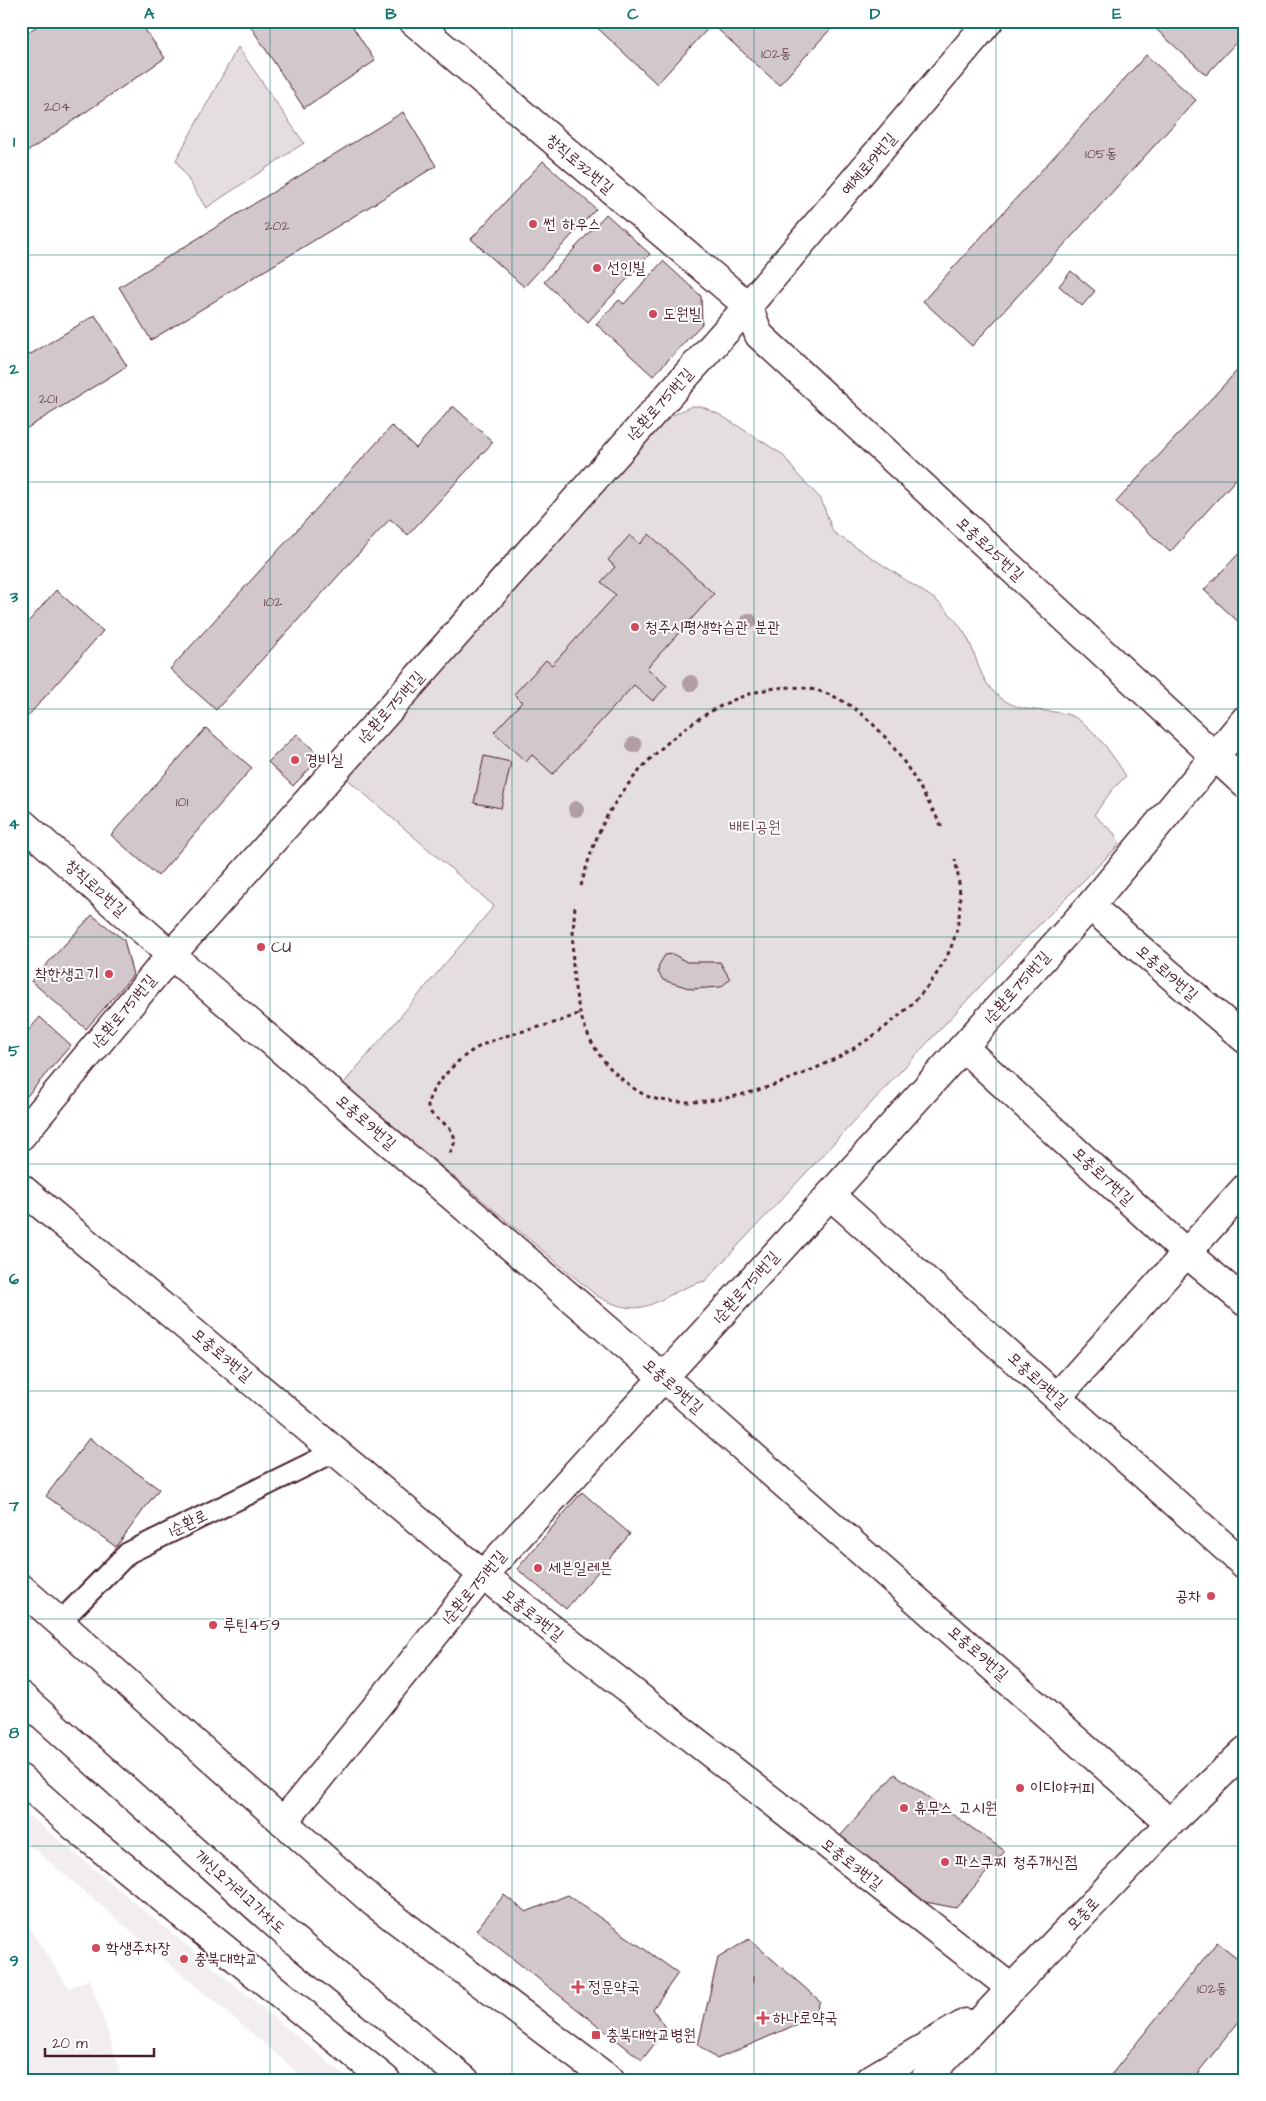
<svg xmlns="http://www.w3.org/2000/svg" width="1266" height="2101" viewBox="0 0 1266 2101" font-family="'Architects Daughter','Poor Story',sans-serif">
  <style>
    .built { fill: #f2eeef }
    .green { fill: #e5dee0; stroke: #987e86 }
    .building { fill: #d2c7cb; stroke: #4a1f2b }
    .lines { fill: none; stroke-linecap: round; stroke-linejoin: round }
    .service-casing { stroke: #4a1f2b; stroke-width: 24 }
    .minor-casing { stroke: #4a1f2b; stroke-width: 31 }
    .secondary-casing { stroke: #4a1f2b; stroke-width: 31 }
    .path { stroke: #4a1f2b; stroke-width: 3; stroke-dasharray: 4 4; stroke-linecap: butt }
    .service { stroke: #fff; stroke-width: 20 }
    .minor { stroke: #fff; stroke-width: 28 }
    .secondary { stroke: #fff; stroke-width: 28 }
    .tree { fill: #b19ea3 }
    .grid { fill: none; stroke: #0f766e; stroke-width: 1; stroke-opacity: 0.55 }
    .poi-dot { fill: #d1495b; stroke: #fff; stroke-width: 2 }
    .labels { text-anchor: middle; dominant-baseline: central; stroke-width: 4; stroke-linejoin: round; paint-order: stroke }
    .number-label { font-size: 14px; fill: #6c4953 }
    .street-label { font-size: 16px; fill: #4a1f2b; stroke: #fff }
    .poi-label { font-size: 16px; fill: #4a1f2b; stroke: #fff; text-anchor: start }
    .park-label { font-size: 16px; fill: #714f58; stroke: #fff }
    .neatline { fill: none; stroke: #0f766e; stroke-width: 2 }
    .grid-label { font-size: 16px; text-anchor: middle; font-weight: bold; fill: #0f766e }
  </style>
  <rect width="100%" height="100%" fill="#fff"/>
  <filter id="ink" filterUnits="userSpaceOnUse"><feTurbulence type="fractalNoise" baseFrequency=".02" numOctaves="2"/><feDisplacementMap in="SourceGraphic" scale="10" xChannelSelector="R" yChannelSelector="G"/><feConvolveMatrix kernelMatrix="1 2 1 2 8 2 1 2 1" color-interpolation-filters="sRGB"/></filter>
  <g filter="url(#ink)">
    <g class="built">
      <polygon points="21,1809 350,2080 307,2080 21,1838"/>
      <polygon points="21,1916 69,1988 90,1979 120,2069 116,2080 21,2080"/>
    </g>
    <g class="green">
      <polygon points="238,47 304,143 206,208 176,160"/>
      <path d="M692,406h9l21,10 60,38 16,21 23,24 12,33 103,68c13,12 25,25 33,41 9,20 11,39 28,54 22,19 43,13 69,19 23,5 48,43 60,62l-14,14 -18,25 20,18 6,11 -106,106 -309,331c-48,12 -56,44 -108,15l-254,-212 151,-178 -148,-128 319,-359z"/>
    </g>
    <g class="building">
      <polygon points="44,21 139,21 165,58 21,156 21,37"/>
      <polygon points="247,21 349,21 375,61 304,108"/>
      <polygon points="590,21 838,21 779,85 712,24 657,84"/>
      <polygon points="1163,21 1245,21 1245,33 1206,75 1156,29"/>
      <polygon points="1146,55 1196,100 972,346 923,301"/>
      <polygon points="403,112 436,166 151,340 119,287"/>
      <polygon points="543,161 596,209 524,287 471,239"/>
      <polygon points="606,214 650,254 588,322 544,282"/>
      <polygon points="663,261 701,296 702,324 653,376 596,324 619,300 624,304"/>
      <polygon points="1071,271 1095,291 1082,306 1059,286"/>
      <polygon points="95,315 127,366 21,432 21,360"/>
      <polygon points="1245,362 1245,469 1170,552 1116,502"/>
      <polygon points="453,406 493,442 408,535 390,519 216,710 170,669 392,426 416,448"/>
      <polygon points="649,534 714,594 647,668 667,686 653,701 634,685 553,774 532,755 526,762 494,732 522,702 514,694 546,660 552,665 616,595 601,582 615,567 608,560 630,535 640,544"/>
      <polygon points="1245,547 1245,628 1204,590"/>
      <polygon points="56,590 103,631 21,724 21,630"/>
      <polygon points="206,728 252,768 158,876 111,835"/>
      <polygon points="297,734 321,757 293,786 268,762"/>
      <polygon points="484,756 511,762 501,808 474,803"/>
      <polygon points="92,915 124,940 133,975 86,1029 31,981"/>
      <polygon points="673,954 687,962 720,962 730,979 721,987 692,989 663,980 658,972 659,965 665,955"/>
      <polygon points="40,1017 71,1045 21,1103 21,1039"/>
      <polygon points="89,1438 159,1489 116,1547 46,1496"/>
      <polygon points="582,1492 630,1534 566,1609 517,1569"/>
      <polygon points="895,1774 1005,1851 956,1908 910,1899 835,1842"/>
      <polygon points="504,1895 526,1912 568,1895 678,1973 653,2009 666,2029 642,2060 476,1930"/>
      <polygon points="749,1939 820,2001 814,2017 717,2059 698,2045 718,1958"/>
      <polygon points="1217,1942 1245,1964 1245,2014 1192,2080 1107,2080"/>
    </g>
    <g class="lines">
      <g class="service-casing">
        <polyline id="service" points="60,1622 128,1553 336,1451"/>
      </g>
      <g class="minor-casing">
        <g id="minor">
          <polyline points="413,21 748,306 759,335 1245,784"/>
          <polyline points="21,822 171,955 663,1377 1170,1823"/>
          <polyline points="1090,906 1245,1039"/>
          <polyline points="963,1047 1186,1253 1245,1302"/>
          <polyline points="21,1136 171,955 748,306 989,21"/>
          <polyline points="21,1188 483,1575 1011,1988"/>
          <polyline points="830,1195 1245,1565"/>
          <polyline points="1057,1397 1245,1188"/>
          <polyline points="283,1822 483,1575 830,1195 1090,906 1245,720"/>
        </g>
      </g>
      <g class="secondary-casing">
        <g id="secondary">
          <polyline points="21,1588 373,1902 610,2080"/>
          <polyline points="21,1696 289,1936 465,2080"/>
          <polyline points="21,1779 76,1828 386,2080"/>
          <polyline points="869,2080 966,2023"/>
          <polyline points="924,2080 1170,1823 1245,1751"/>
        </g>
      </g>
      <g class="path">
        <path d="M581,886c8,-30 18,-60 36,-86 42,-64 142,-143 222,-101 49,26 77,81 103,128"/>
        <path d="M575,907c-6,62 -4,131 48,173 10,8 20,16 33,19 51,11 114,-10 160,-31 51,-23 107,-62 132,-114 15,-31 14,-62 7,-95"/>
        <path d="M450,1153c17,-28 -20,-31 -22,-46 -1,-9 8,-21 13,-27 41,-53 85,-42 139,-67"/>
      </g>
      <use href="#service" class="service"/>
      <use href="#minor" class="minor"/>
      <use href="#secondary" class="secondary"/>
    </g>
    <g class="tree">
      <circle cx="749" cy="621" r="8"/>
      <circle cx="691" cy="683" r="8"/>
      <circle cx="634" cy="745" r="8"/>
      <circle cx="576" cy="809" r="8"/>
    </g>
  </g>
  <path class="grid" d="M270,21v2059M512,21v2059M754,21v2059M996,21v2059M21,255h1224M21,482h1224M21,709h1224M21,937h1224M21,1164h1224M21,1391h1224M21,1619h1224M21,1846h1224"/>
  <g class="poi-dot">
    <circle cx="533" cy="224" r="5"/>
    <circle cx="597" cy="268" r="5"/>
    <circle cx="653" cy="314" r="5"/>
    <circle cx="635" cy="627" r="5"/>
    <circle cx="295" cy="760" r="5"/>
    <circle cx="261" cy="947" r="5"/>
    <circle cx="109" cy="974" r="5"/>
    <circle cx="538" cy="1568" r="5"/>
    <circle cx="1211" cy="1596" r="5"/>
    <circle cx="213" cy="1625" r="5"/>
    <circle cx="1020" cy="1788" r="5"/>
    <circle cx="904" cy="1808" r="5"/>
    <circle cx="945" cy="1862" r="5"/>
    <circle cx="96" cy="1948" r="5"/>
    <circle cx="184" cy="1959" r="5"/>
    <path d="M575.5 1979.5h5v5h5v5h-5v5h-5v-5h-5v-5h5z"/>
    <path d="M760.5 2010.5h5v5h5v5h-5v5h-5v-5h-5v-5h5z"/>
    <rect x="591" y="2030" width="10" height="10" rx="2.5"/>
  </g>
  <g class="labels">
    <g class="number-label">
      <text x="776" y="54">102동</text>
      <text x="57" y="107">204</text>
      <text x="1101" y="154">105동</text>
      <text x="277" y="226">202</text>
      <text x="48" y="399">201</text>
      <text x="273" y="602">102</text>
      <text x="182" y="802">101</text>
      <text x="754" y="1979">1</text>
      <text x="1212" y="1989">102동</text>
    </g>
    <g class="street-label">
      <text transform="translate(580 164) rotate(40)">창직로32번길</text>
      <text transform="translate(869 164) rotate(-50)">예체로19번길</text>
      <text transform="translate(660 404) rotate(-48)">1순환로751번길</text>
      <text transform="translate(990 549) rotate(43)">모충로25번길</text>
      <text transform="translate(391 707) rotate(-48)">1순환로751번길</text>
      <text transform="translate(96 888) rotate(42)">창직로12번길</text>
      <text transform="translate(1167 973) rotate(41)">모충로19번길</text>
      <text transform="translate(1017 987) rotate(-48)">1순환로751번길</text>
      <text transform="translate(124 1011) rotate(-50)">1순환로751번길</text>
      <text transform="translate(366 1122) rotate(41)">모충로9번길</text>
      <text transform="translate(1103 1176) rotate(43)">모충로17번길</text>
      <text transform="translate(746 1287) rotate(-48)">1순환로751번길</text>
      <text transform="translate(222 1355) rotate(40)">모충로3번길</text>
      <text transform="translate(1038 1380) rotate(42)">모충로13번길</text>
      <text transform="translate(673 1386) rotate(41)">모충로9번길</text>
      <text transform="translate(188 1523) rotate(-26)">1순환로</text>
      <text transform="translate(474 1587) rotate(-50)">1순환로751번길</text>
      <text transform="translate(533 1615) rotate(38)">모충로3번길</text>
      <text transform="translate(978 1653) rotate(41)">모충로9번길</text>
      <text transform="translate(852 1864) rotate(38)">모충로3번길</text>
      <text transform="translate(240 1892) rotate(42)">개신오거리고가차도</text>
      <text transform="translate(1083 1914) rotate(-46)">모충로</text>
    </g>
    <g class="poi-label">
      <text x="543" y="224">썬 하우스</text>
      <text x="607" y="268">선인빌</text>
      <text x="663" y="314">도원빌</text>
      <text x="645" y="627">청주시평생학습관 분관</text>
      <text x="305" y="760">경비실</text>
      <text x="271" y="947">CU</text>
      <text x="99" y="974" text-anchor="end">착한생고기</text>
      <text x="548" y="1568">세븐일레븐</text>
      <text x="1201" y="1596" text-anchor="end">공차</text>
      <text x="223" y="1625">루틴459</text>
      <text x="1030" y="1788">이디야커피</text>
      <text x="914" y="1808">휴무스 고시원</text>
      <text x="955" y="1862">파스쿠찌 청주개신점</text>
      <text x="106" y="1948">학생주차장</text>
      <text x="194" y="1959">충북대학교</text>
      <text x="588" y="1987">정문약국</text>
      <text x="773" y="2018">하나로약국</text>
      <text x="606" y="2035">충북대학교병원</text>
    </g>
    <g class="park-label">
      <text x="755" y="827">배티공원</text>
    </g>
  </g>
  <rect width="1266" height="2101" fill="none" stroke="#fff" stroke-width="55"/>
  <path d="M45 2048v8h109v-8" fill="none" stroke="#4a1f2b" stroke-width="2.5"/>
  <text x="52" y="2048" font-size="15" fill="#4a1f2b" stroke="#ffffff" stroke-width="4" paint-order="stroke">20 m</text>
  <rect x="28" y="28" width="1210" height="2046" class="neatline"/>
  <g class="grid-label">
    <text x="149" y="19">A</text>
    <text x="391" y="19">B</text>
    <text x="633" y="19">C</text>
    <text x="875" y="19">D</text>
    <text x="1117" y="19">E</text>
    <text x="14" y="147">1</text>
    <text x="14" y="374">2</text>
    <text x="14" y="602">3</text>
    <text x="14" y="829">4</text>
    <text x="14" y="1056">5</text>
    <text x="14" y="1284">6</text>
    <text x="14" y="1511">7</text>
    <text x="14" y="1738">8</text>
    <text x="14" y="1966">9</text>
  </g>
</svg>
